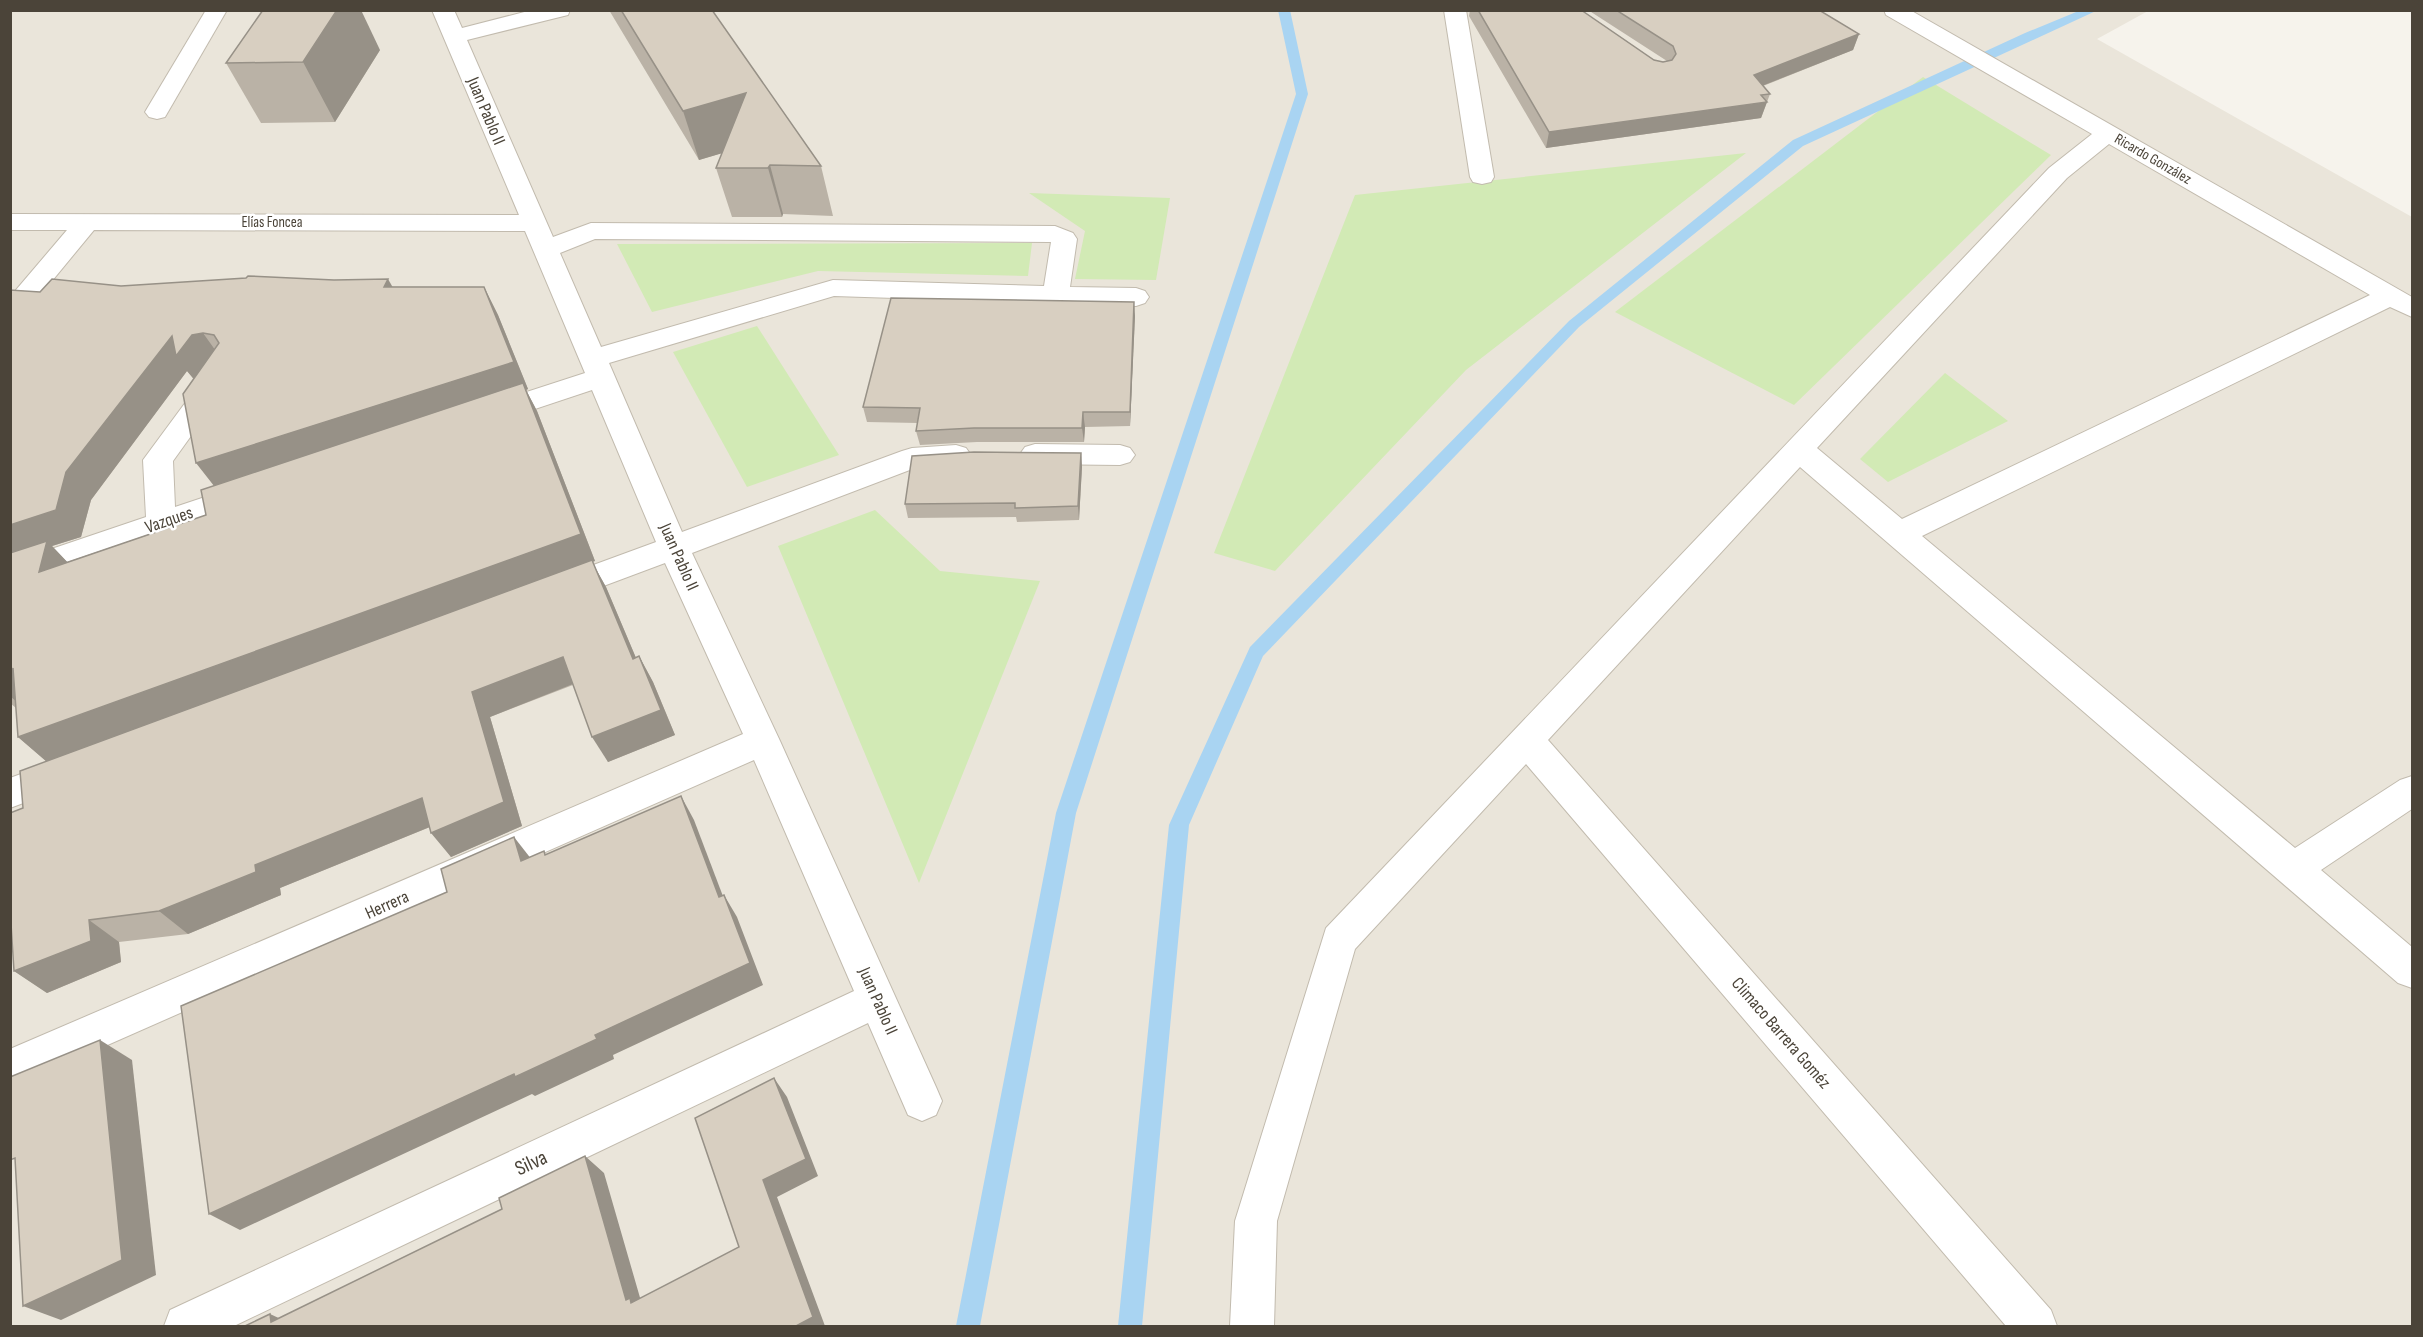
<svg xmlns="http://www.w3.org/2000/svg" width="2423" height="1337" viewBox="0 0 2423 1337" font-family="'Sofia Sans Condensed',sans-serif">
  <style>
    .residential { fill: #eae5da }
    .green { fill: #d2eab5 }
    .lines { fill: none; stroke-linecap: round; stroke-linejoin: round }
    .stream { fill: #a9d4f2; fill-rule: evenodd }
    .street-casing { stroke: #c2bbae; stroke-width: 2 }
    .street { fill: #fff; fill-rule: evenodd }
    .wall { fill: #bab2a6; fill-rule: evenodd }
    .shaded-wall { fill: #979187 }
    .building { fill: #d8cfc1; stroke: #979187; stroke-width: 1.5 }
    .labels { text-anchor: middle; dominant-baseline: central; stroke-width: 5; stroke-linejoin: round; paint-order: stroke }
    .far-street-label { font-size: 15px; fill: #4b4439; stroke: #fff }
    .street-label { font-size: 18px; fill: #4b4439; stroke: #fff }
    .near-street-label { font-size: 21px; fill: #4b4439; stroke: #fff }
  </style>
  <rect width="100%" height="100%" fill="#f6f3ec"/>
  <polygon class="residential" points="10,11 2148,11 2097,39 2412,217 2412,1326 11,1326"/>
  <g class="green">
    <polygon points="1923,77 2051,155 1794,405 1615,312"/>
    <polygon points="1746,153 1466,370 1275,571 1214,553 1355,195"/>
    <polygon points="1029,193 1170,198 1156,280 1075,279 1085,231"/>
    <polygon points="1032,243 1028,276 818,271 652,312 617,244"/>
    <polygon points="757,326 839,455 747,487 673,352"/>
    <polygon points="1945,373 2008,421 1888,482 1860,459"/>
    <polygon points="875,510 940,571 1040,581 919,883 778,546"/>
  </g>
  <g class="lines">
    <g class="stream">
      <polygon points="1278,10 1290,10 1308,94 1076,813 980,1326 956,1326 1056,813 1296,94"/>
      <polygon points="2081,10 2098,10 1803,146 1579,327 1263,656 1189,825 1142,1326 1118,1326 1169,825 1250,647 1569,321 1793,140 2025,33"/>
    </g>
    <g class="street-casing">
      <g id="street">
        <polygon points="206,10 227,10 165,117 157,119 149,117 145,112"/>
        <path d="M432,10h22l8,18 70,-18h38l-2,5 -101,25 86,197 38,-14 464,3 18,7 4,6 -7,48 66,1 9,3 4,6 -4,6 -9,3 -302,-10 -225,67 73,169 220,-81 10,-3 44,-3 10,3 5,7 -5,7 -10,3 -41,3 -223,85 88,188 156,346 6,14 -6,14 -14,6 -14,-6 -40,-92 -634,303h-70l6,-16 684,-319 -100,-231 -744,328v-39l733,-315 -78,-171 -107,40 -11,-3 -5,-9 5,-9 109,-40 -64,-152 -102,34 -10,-3 -4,-7 4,-7 105,-34 -60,-142 -431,-1 -75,91 -9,3v-27l57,-67h-57v-16l509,1zM595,239l455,3h1l-7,44 -211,-6 -232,67 -41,-94z"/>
        <polygon points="1444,10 1466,10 1494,177 1491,182 1482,184 1473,182 1470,177"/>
        <path d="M1884,10h26l502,287v20l-22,-10 -468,229 373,312 105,-68 12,-4v33l-91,61 91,77v41l-14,-5 -598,-516 -252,273 503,570 6,16h-51l-480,-562 -171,185 -78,272 -3,105h-44l5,-105 91,-293 723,-760 43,-34 -206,-119zM2109,144l261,151 -468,224 -85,-71 250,-270z"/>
        <polygon points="215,373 225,376 229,383 173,461 175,507 247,483 258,486 262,494 258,502 10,587 10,563 146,517 143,460 205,376"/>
        <polygon points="1035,444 1120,445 1130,448 1135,455 1130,462 1120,465 1035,464 1025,461 1020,454 1025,447"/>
        <polygon points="62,759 74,764 79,774 74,784 10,808 10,778"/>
      </g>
    </g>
    <use href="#street" class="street"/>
  </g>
  <g class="wall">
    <polygon points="609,10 712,10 821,166 833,216 783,214 782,217 732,217 716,168 722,153 699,160"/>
    <polygon points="1470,10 1581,10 1654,60 1663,62 1667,61 1588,10 1819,10 1859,34 1853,50 1763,86 1770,94 1761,118 1546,148 1469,16"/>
    <polygon points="380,50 335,122 261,123 226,63"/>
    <path d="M121,286l363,1 14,28 30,74 -2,1 11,21 58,150 -3,1 14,25 30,71 3,-2 14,26 22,53 -67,27 -35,-77 -83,32 32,109 -71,31 -21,-30 -150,61 1,7 -93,39 -69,8 2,20 -74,31 -33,-22 9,-163 23,-47 -28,-24 -2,-29 -6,-5v-413l30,2zM187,371l7,8 20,107 -8,29 -139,47 -15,-16 29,-9 10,-37z"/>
    <polygon points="1135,316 1130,426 1085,427 1084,442 977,442 920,445 916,431 918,423 867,422 863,407"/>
    <polygon points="1081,453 1082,467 1079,520 1017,522 1016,517 908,518 905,504"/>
  </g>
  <g class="shaded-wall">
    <polygon points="337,10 361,10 380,50 335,122 303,62"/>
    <polygon points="1859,34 1853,50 1749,91 1754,75"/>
    <polygon points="746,93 760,142 699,160 683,111"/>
    <polygon points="1767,102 1761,118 1546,148 1549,132"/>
    <polygon points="770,165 783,214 782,217 768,168"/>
    <polygon points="388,279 404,307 384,287"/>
    <polygon points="484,287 498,315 528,389 526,390 537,411 595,561 592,562 606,587 647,684 633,659 592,562 47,762 18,737 581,534 218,491 196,463"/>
    <polygon points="1134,302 1135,316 1130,426 1130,412"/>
    <polygon points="203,333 223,361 197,383 187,371 91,500 81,537 52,546 73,568 66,598 10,560 10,525 66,472 172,336 192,335"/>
    <polygon points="1083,412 1085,427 1084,442 1082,428"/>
    <polygon points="1081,453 1082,467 1079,520 1078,506"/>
    <polygon points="639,656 653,682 675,735 608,762 592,737"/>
    <polygon points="563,657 578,682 490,717 522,826 451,857 431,833 472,692"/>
    <polygon points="13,668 35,718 10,696 10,677"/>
    <polygon points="681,796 694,820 732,920 719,897"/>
    <polygon points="422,798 442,822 280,888 281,895 188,934 159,911 255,865"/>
    <polygon points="514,837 532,860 521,861"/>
    <polygon points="724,895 737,917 763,985 613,1055 614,1059 535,1096 532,1094 240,1230 209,1214 595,1035"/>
    <polygon points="89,920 119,942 121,962 47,993 14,971"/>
    <polygon points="100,1040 132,1060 156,1275 61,1320 23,1306"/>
    <polygon points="774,1078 787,1097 818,1176 777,1197 825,1326 796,1326 763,1180"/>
    <polygon points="585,1156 604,1173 643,1308 648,1312 626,1300"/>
    <polygon points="270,1314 296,1326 271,1322"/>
  </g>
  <g class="building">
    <polygon points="263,10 337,10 303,62 226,63"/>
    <polygon points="621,10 712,10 821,166 770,165 768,168 716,168 746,93 683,111"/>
    <polygon points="1478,10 1581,10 1654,60 1663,62 1672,60 1676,54 1673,46 1616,10 1819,10 1859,34 1754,75 1770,94 1761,95 1767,102 1549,132"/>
    <polygon points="248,276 334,280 388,279 384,287 484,287 514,362 196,463 183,394 219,343 214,335 203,333 192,335 176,356 172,336 66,472 56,510 10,525 10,290 40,292 52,279 121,286 246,278"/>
    <polygon points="891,298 1134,302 1130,412 1083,412 1082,428 974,428 916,431 920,408 863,407"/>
    <polygon points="523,383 581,534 18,737 13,668 10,677 10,553 47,541 39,572 206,515 201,490"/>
    <polygon points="974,452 1081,453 1078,506 1015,508 1015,503 905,504 912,456"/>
    <polygon points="592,560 633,659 639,656 661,710 592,737 563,657 472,692 504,802 431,833 422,798 255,865 256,872 159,911 89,920 91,941 14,971 10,908 10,813 23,808 20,771"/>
    <polygon points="681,796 719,897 724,895 750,963 595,1035 597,1039 515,1077 514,1074 209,1214 181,1006 447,892 441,869 514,837 521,861 544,851 545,855"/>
    <polygon points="100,1040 122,1260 23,1306 15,1158 10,1160 10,1077"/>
    <polygon points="774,1078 806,1159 763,1180 813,1317 796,1326 245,1326 270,1314 271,1322 502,1209 499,1198 585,1156 626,1300 630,1298 631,1303 739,1247 695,1118"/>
  </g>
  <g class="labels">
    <g class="far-street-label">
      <text transform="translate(2153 159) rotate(30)">Ricardo González</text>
      <text x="272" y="222">Elías Foncea</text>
    </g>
    <g class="street-label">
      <text transform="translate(486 111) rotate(67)">Juan Pablo II</text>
      <text transform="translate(169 520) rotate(-19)">Vazques</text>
      <text transform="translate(679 557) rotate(66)">Juan Pablo II</text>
      <text transform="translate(387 905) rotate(-24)">Herrera</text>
      <text transform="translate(878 1001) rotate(66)">Juan Pablo II</text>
      <text transform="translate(1781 1033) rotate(49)">Climaco Barrera Goméz</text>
    </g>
    <g class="near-street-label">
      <text transform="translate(531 1163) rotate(-25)">Silva</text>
    </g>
  </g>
  <rect width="2423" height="1337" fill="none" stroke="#4b4439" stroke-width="24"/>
</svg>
